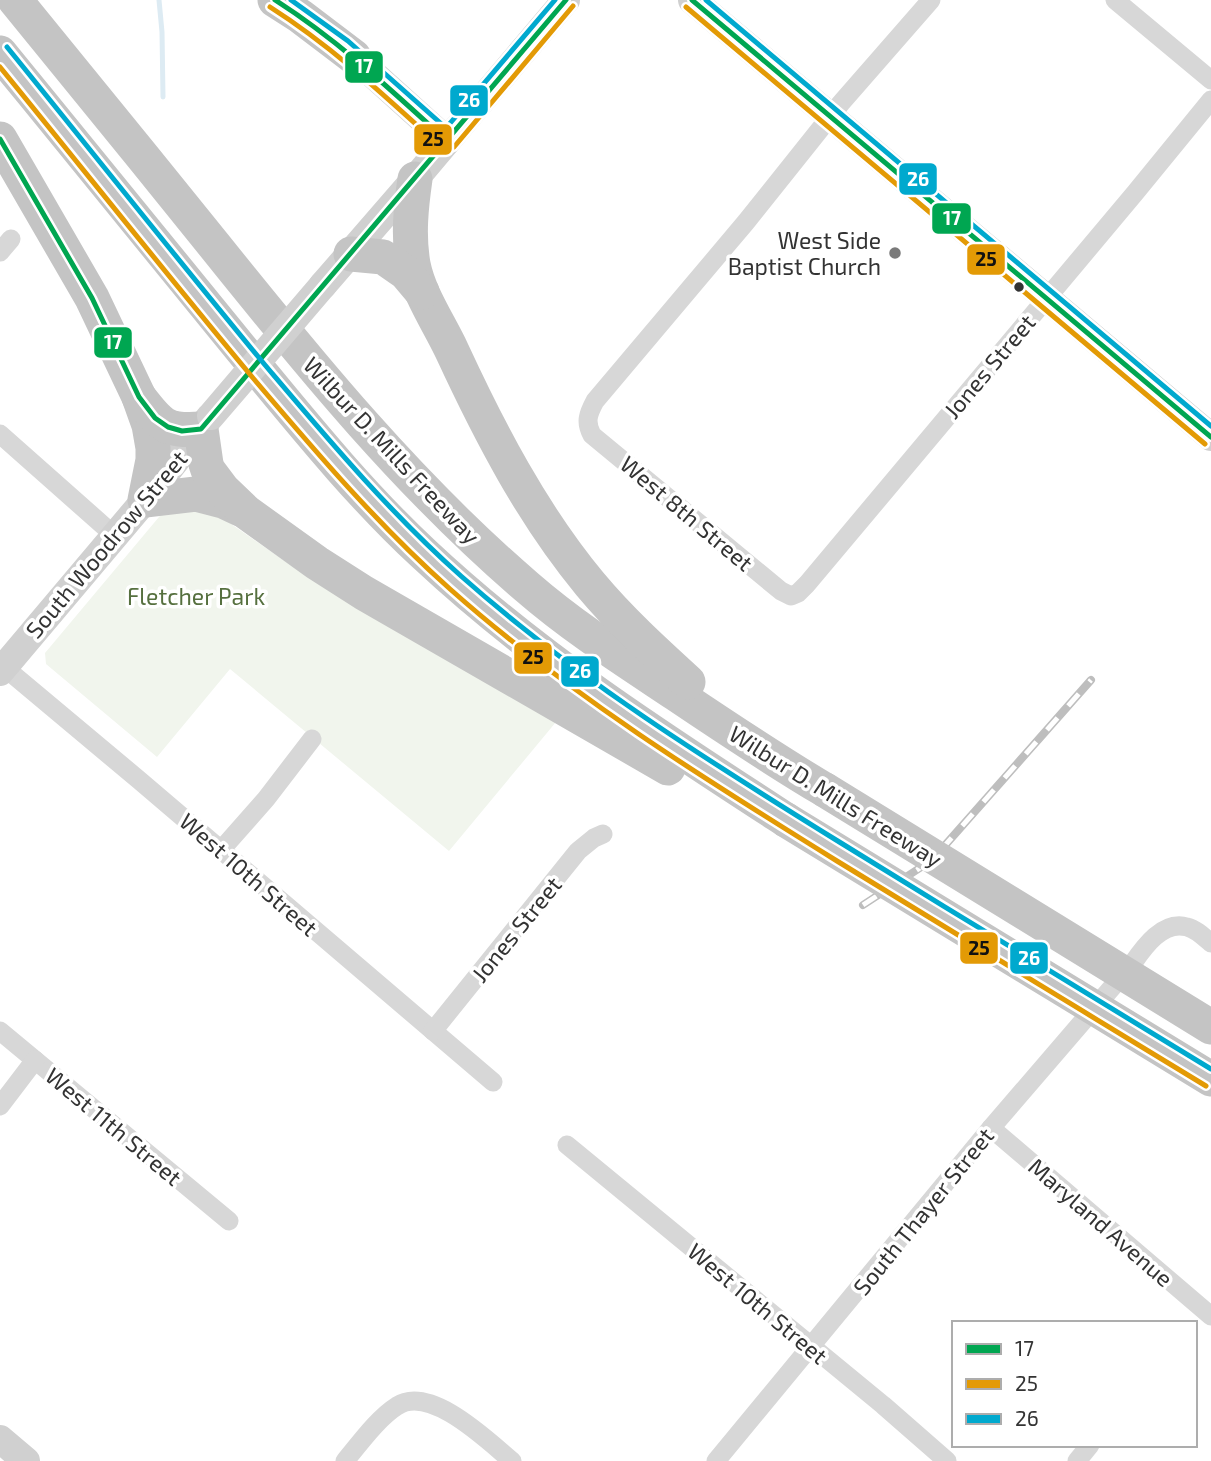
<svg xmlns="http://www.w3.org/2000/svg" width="1211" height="1461" viewBox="0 0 1211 1461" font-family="'Exo 2',sans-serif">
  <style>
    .green { fill: #f1f5ed }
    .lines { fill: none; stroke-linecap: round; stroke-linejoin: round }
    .stream { stroke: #ddebf3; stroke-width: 5 }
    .street { stroke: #d7d7d7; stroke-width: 19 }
    .secondary { stroke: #d0d0d0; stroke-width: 28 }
    .highway { stroke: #c4c4c4; stroke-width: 35 }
    .rail-casing { stroke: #bebebe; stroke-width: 8 }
    .rail { stroke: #fff; stroke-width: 5; stroke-dasharray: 16; stroke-linecap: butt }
    .secondary-bridge { stroke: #d0d0d0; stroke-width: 28 }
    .highway-bridge { stroke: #c4c4c4; stroke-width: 35 }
    .bus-1-casing { stroke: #fff; stroke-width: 10 }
    .bus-2-casing { stroke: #fff; stroke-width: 10 }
    .bus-3-casing { stroke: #fff; stroke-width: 10 }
    .bus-1 { stroke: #00a651; stroke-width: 5 }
    .bus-2 { stroke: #e39a05; stroke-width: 5 }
    .bus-3 { stroke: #00a9ce; stroke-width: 5 }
    .poi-dot { fill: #7a7a7a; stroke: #fff; stroke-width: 2.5 }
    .bus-dot { fill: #333; stroke: #fff; stroke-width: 2.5 }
    .labels { text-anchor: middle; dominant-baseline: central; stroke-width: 7; stroke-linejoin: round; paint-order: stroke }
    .poi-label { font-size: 23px; fill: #333; stroke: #fff; text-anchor: end }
    .street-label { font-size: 23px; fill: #333; stroke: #fff }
    .park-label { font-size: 23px; fill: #56703f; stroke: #fff }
    .line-badge { stroke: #fff; stroke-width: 2.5 }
    .badge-label { font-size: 19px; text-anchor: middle; font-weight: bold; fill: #fff }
    .pale-badge-label { font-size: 19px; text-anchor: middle; font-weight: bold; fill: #111 }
  </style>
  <rect width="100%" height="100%" fill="#fff"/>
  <polygon class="green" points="211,510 289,564 556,722 449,851 230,669 157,757 46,664 45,653 164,511"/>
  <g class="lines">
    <polyline class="stream" points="159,0 162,32 163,97"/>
    <g class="street">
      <path d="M931,0l-90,103 -95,119 -151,179c-7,13 -10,21 -3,34l189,156 10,5 7,-3 9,-9 328,-391 76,-93"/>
      <polyline points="1115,0 1211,80"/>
      <polyline points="0,252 11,239"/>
      <polyline points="0,434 115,536"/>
      <polyline points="4,667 139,780 493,1082"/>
      <polyline points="221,850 266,799 312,739"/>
      <polyline points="0,1031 229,1221"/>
      <polyline points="433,1031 578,851 594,838 603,834"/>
      <polyline points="0,1106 35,1060"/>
      <polyline points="991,1128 1211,1316"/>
      <polyline points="567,1145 883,1405 947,1461"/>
      <path d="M345,1461c15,-18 33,-43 52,-55 33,-22 91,35 115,55"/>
      <path d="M716,1461l275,-333 142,-165c11,-16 30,-43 54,-36 9,2 17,10 24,16"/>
      <polyline points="1077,1461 1090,1445"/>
    </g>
    <g class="secondary">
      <polyline points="692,0 1211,437"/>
      <polyline points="354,57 447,141"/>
      <polyline points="323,285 415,179 566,0"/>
      <polyline points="0,672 145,500 209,418"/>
      <polyline points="0,1439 26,1461"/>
    </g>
    <g class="highway">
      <path d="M15,0c67,82 133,163 199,245 97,121 195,241 313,342 46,40 98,73 149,107 49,33 98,66 149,96"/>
      <polyline points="275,0 300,16 354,57"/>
      <path d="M0,53c81,99 161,199 242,297 58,70 115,142 182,204 111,104 234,183 362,266"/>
      <polyline points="0,139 92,298 139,397 149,425 153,448 153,460 145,500 196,494 223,501 240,509"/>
      <path d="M415,179c-4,28 -7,56 -2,85 6,31 26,59 39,87 38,82 80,163 138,233 30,36 64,67 98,98"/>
      <polyline points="351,254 383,257 406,273 422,292"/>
      <path d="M139,397c21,27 26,35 62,32l5,35 2,6 15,20 23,22 71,51 47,30 304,175"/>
    </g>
    <g class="rail-casing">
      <polyline id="rail" points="863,905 932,860 1091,680"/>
    </g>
    <use href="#rail" class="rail"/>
    <polyline class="secondary-bridge" points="211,416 323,285"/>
    <g class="highway-bridge">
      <polyline points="825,790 1211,1027"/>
      <polyline points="786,820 1211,1079"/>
    </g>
    <g class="bus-1-casing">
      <g id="bus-1">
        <path d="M275,0c63,40 117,91 172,141"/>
        <polyline points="692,0 1211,437"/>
        <polyline points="0,139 92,298 139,397 155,418 168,427 182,431 201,429 566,0"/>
      </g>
    </g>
    <g class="bus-2-casing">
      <g id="bus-2">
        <path d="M270,7c63,40 116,90 171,140l6,3 7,-3 119,-141"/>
        <polyline points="686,7 1205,444"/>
        <path d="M0,67c84,103 167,208 253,311 62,73 125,147 197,211 118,105 253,189 387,272 123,76 246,150 369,225"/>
      </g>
    </g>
    <g class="bus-3-casing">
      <g id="bus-3">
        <polyline points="291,0 348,41 446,128 555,0"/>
        <polyline points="706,0 1211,426"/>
        <path d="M7,47c86,106 171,213 258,318 62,73 124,147 196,211 116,103 249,186 380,267 123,76 247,151 370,226"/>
      </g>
    </g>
    <use href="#bus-1" class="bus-1"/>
    <use href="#bus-2" class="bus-2"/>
    <use href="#bus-3" class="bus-3"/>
  </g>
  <circle class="poi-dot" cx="895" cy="253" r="7"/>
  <circle class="bus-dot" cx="1019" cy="287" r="6"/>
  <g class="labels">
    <g class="poi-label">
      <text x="881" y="240">West Side<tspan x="881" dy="26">Baptist Church</tspan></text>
    </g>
    <g class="street-label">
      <text transform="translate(989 366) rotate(-50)">Jones Street</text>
      <text transform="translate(392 450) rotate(47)">Wilbur D. Mills Freeway</text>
      <text transform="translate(687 513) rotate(40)">West 8th Street</text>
      <text transform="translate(106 544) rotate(-50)">South Woodrow Street</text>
      <text transform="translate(836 796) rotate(32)">Wilbur D. Mills Freeway</text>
      <text transform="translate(249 874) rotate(41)">West 10th Street</text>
      <text transform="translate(516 929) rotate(-51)">Jones Street</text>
      <text transform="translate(114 1126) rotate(40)">West 11th Street</text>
      <text transform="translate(923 1211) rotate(-51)">South Thayer Street</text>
      <text transform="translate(1101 1222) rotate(41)">Maryland Avenue</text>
      <text transform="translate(758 1303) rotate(40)">West 10th Street</text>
    </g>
    <g class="park-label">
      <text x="196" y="596">Fletcher Park</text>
    </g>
  </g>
  <g class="line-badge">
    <rect x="344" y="50" width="40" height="34" rx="7" fill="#00a651"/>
    <rect x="449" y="84" width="40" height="33" rx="7" fill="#00a9ce"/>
    <rect x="413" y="123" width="40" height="33" rx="7" fill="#e39a05"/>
    <rect x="898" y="162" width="40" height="34" rx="7" fill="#00a9ce"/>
    <rect x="931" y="202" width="41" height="33" rx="7" fill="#00a651"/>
    <rect x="966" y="243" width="40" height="33" rx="7" fill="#e39a05"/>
    <rect x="93" y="326" width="40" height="33" rx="7" fill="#00a651"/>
    <rect x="513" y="641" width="40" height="34" rx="7" fill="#e39a05"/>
    <rect x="560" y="655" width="40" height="33" rx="7" fill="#00a9ce"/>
    <rect x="959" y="931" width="40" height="34" rx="7" fill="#e39a05"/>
    <rect x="1009" y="941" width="40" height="34" rx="7" fill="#00a9ce"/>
  </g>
  <g class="badge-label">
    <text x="364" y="73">17</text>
    <text x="469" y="107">26</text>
    <text x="918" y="186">26</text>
    <text x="952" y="225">17</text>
    <text x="113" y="349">17</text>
    <text x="580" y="678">26</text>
    <text x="1029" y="965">26</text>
  </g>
  <g class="pale-badge-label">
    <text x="433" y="146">25</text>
    <text x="986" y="266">25</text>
    <text x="533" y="664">25</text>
    <text x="979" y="955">25</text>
  </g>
  <rect x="952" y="1321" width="245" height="126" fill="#ffffff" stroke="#adadad" stroke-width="2"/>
  <rect x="966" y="1344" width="35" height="10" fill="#00a651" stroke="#adadad" stroke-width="2"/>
  <text x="1015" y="1356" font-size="21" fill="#333333">17</text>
  <rect x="966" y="1379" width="35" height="10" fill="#e39a05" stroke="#adadad" stroke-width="2"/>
  <text x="1015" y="1391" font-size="21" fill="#333333">25</text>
  <rect x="966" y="1414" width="35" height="10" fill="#00a9ce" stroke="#adadad" stroke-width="2"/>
  <text x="1015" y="1426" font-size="21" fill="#333333">26</text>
</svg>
